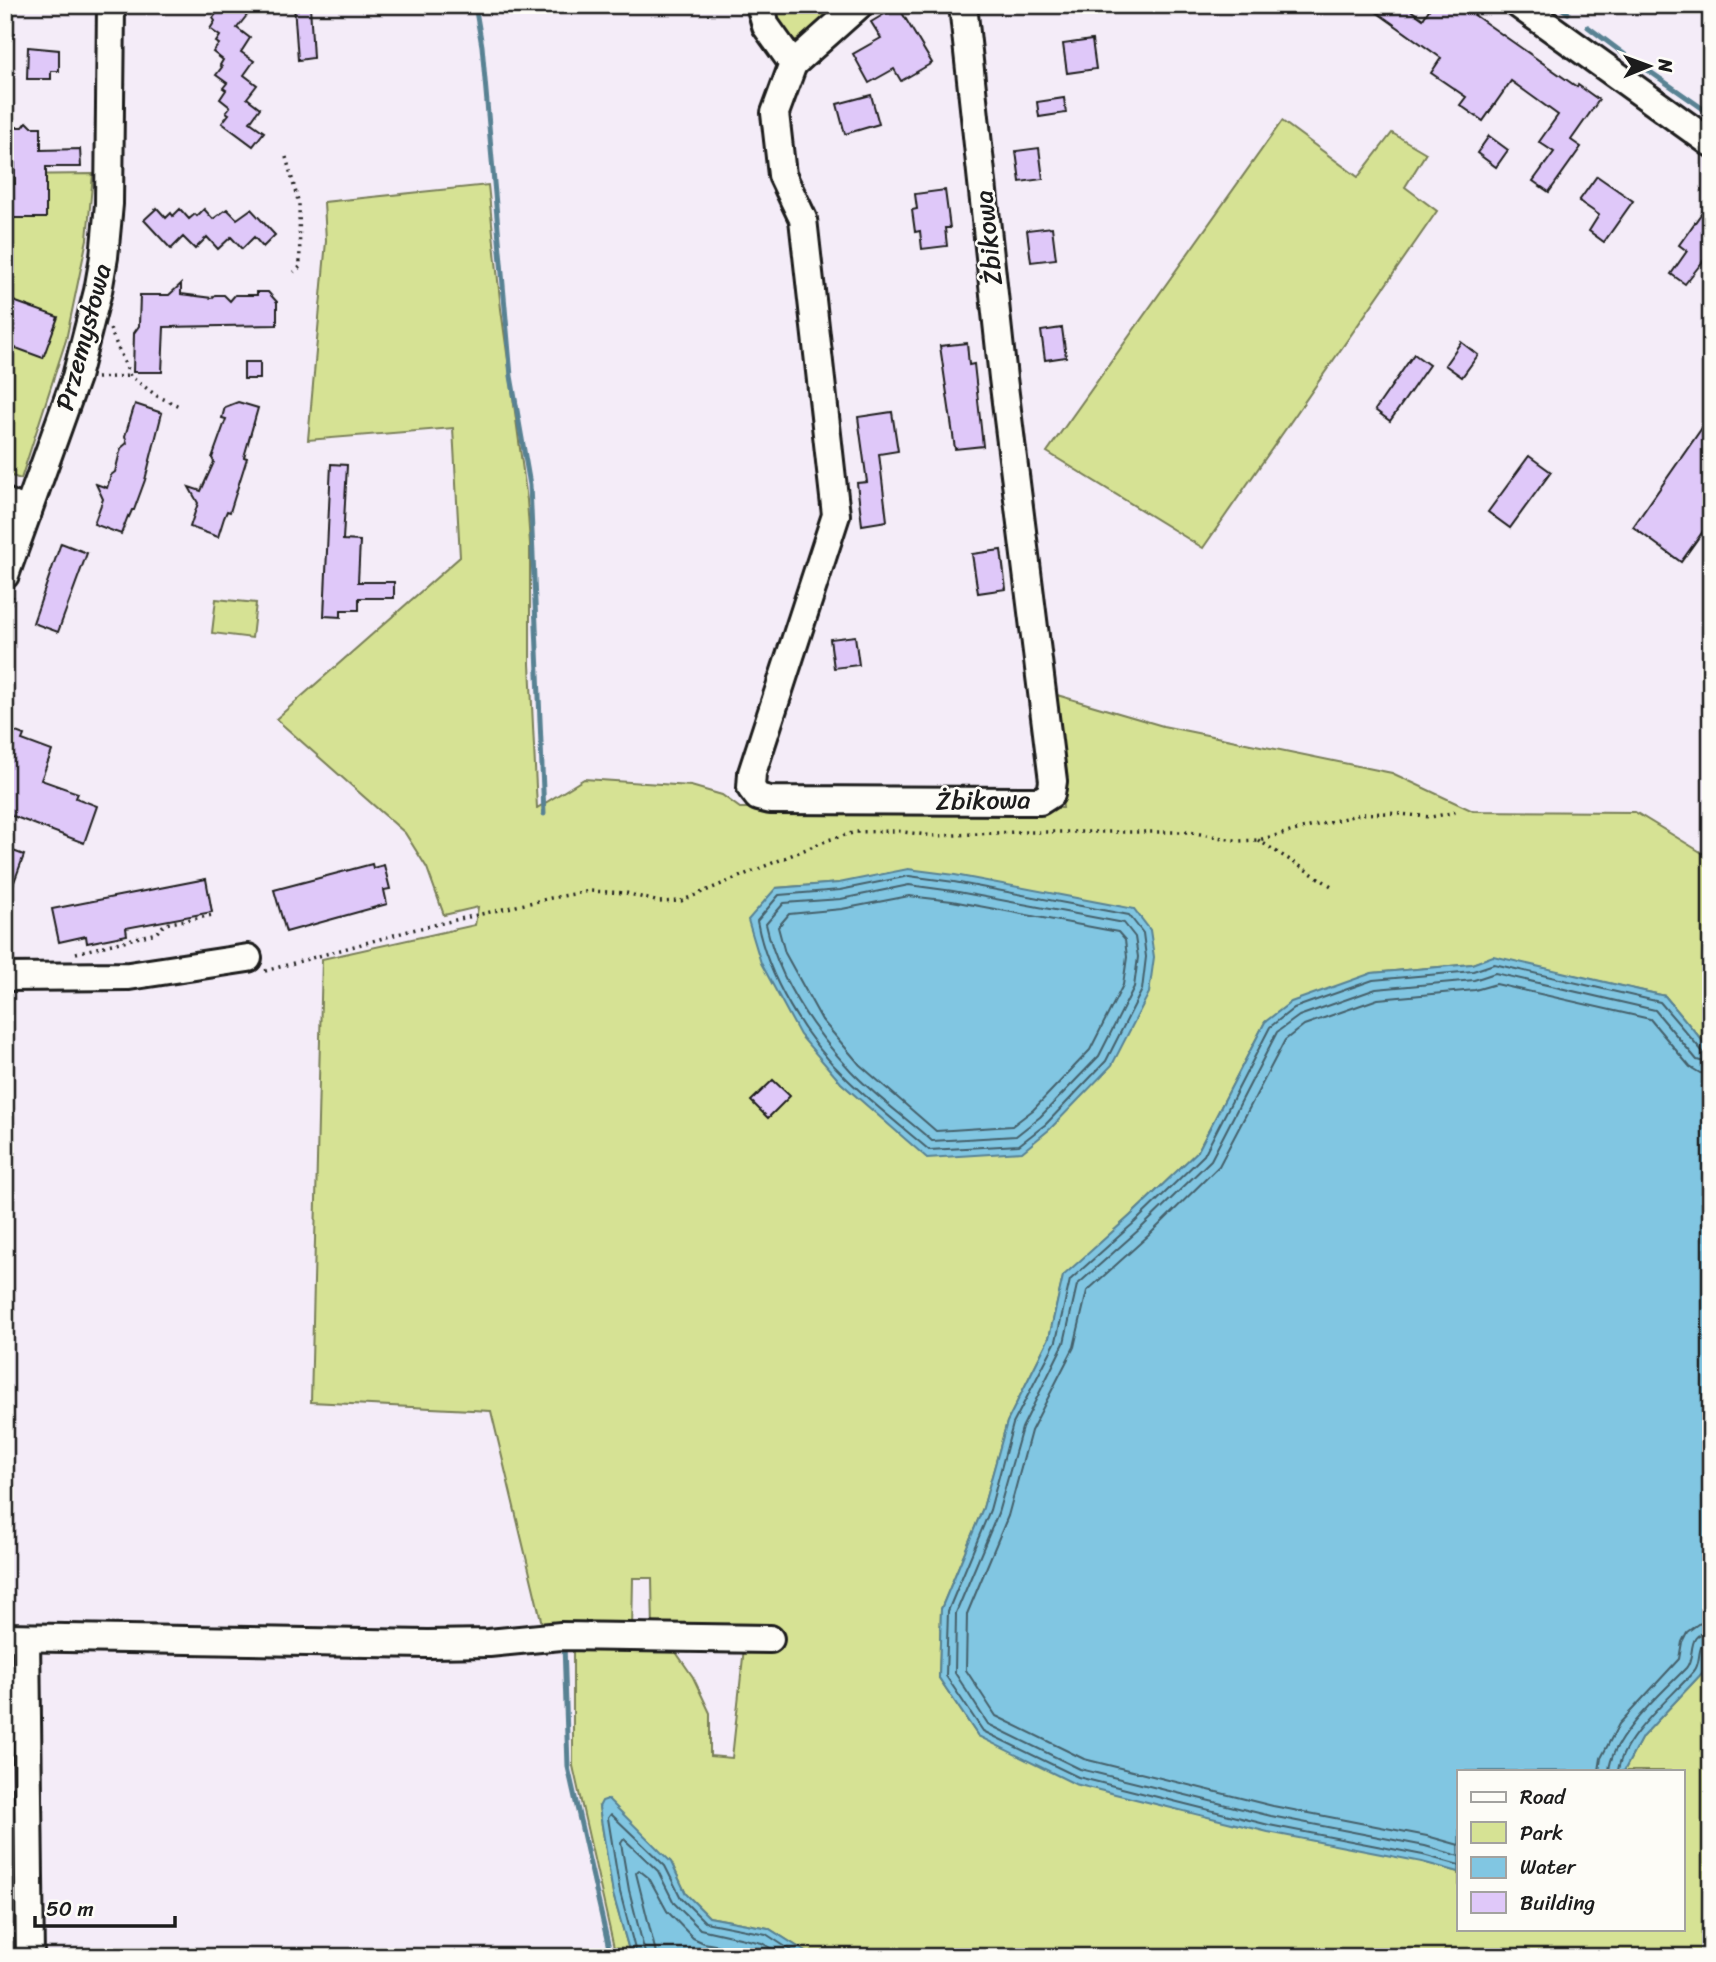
<svg xmlns="http://www.w3.org/2000/svg" width="1716" height="1962" viewBox="0 0 1716 1962" font-family="Sriracha,sans-serif">
  <style>
    .green { fill: #d6e294; stroke: #797f58; stroke-width: 2; fill-rule: evenodd }
    .water { fill: #81c6e2; stroke: #598293; stroke-width: 2 }
    .lines { fill: none; stroke-linecap: round; stroke-linejoin: round }
    .shore { stroke: #44606b; stroke-width: 2 }
    .stream { stroke: #598293; stroke-width: 5 }
    .building { fill: #dfc8f9; stroke: #1c1c1c; stroke-width: 2 }
    .minor-casing { stroke: #1c1c1c; stroke-width: 32 }
    .path { stroke: #1c1c1c; stroke-width: 3.5; stroke-dasharray: 2 5; stroke-linecap: butt }
    .minor { stroke: #fdfcf7; stroke-width: 26 }
    .labels { text-anchor: middle; dominant-baseline: central; stroke-width: 5; stroke-linejoin: round; paint-order: stroke }
    .street-label { font-size: 26px; fill: #1c1c1c; stroke: #fdfcf7 }
  </style>
  <rect width="100%" height="100%" fill="#f4ecf8"/>
  <filter id="ink" filterUnits="userSpaceOnUse"><feTurbulence type="fractalNoise" baseFrequency=".0143" numOctaves="2"/><feDisplacementMap in="SourceGraphic" scale="14" xChannelSelector="R" yChannelSelector="G"/><feConvolveMatrix kernelMatrix="1 2 1 2 8 2 1 2 1" color-interpolation-filters="sRGB"/></filter>
  <g filter="url(#ink)">
    <g class="green">
      <polygon points="766,5 850,5 813,39 794,40 780,33"/>
      <polygon points="1282,121 1358,177 1392,133 1426,153 1405,187 1437,211 1203,548 1047,452"/>
      <polygon points="93,174 87,239 66,340 21,479 5,474 5,175"/>
      <path d="M488,185l13,124 26,191 3,44v120l7,144 47,-29 107,7 31,9 18,13h323l-13,-115 113,33 229,47 81,38 162,1 69,42 7,-9v206l-46,-55 -172,-39 -21,7 -100,9 -107,49 -67,129 -68,65 -67,61 -14,61 -42,84 -24,86 -42,101 -2,69 39,58 481,136v57h224v-158h-59l18,-34 62,-66 7,-44v330h-897l-46,-29 -59,-11 -23,-23 -15,-32 -72,-55 14,87 18,63h-15l-43,-191v-124l98,3 22,32 17,36v43l22,2 12,-110 -91,-17 -1,-53h-19l-1,53 -90,-7 -51,-213 -180,-9 11,-443 153,-34 3,-18 -34,8 -17,-47 -22,-35 -129,-114 184,-162 -7,-129 -145,12 18,-199 -2,-39zM839,883l41,233 -39,-33 -65,-195z"/>
      <polygon points="216,599 256,603 252,638 212,633"/>
    </g>
    <g class="water">
      <polygon points="908,869 955,875 1134,909 1150,930 1154,957 1149,993 1112,1065 1050,1129 1022,1152 927,1158 841,1083 800,1035 761,963 748,920 776,888 839,883"/>
      <polygon points="1493,956 1665,996 1711,1051 1711,1627 1704,1671 1642,1737 1624,1771 1459,1771 1459,1872 1422,1862 1268,1832 1075,1784 978,1736 939,1678 941,1609 983,1508 1007,1422 1049,1338 1063,1276 1130,1216 1198,1151 1265,1022 1291,1002 1372,973 1472,964"/>
      <polygon points="608,1799 671,1862 686,1894 709,1917 768,1928 814,1957 631,1957 613,1894 599,1807 602,1801"/>
    </g>
    <g class="lines">
      <g class="shore">
        <path d="M909,876l45,6 175,33 14,18 3,24 -4,33 -36,71 -60,63 -27,21 -90,5c-27,-23 -56,-46 -82,-71 -41,-39 -80,-102 -90,-158l22,-26 61,-5z"/>
        <path d="M909,885l44,6 171,32 11,14 3,20 -4,30 -35,69 -59,61 -24,19 -84,5c-26,-23 -57,-45 -81,-70 -38,-41 -73,-92 -85,-147l18,-21 57,-4z"/>
        <polygon points="909,896 952,901 1118,932 1125,940 1127,957 1123,985 1090,1050 1033,1110 1012,1126 936,1131 860,1065 822,1020 785,953 778,927 789,914 842,909"/>
        <polyline points="1599,1771 1601,1758 1619,1724 1679,1659 1682,1642 1687,1632 1698,1624 1711,1621"/>
        <path d="M1609,1771c2,-34 54,-79 77,-103 11,-13 -2,-35 25,-36"/>
        <path d="M1618,1771c4,-34 54,-74 76,-100 9,-10 0,-28 17,-30"/>
        <polyline points="1459,1845 1427,1836 1273,1806 1084,1759 996,1716 966,1670 967,1614 1008,1516 1031,1431 1074,1347 1087,1291 1148,1236 1219,1166 1285,1040 1304,1025 1378,999 1475,990 1496,984 1650,1019 1690,1067 1700,1073 1711,1074"/>
        <polyline points="1459,1856 1425,1846 1271,1816 1080,1769 988,1724 955,1673 956,1613 998,1513 1022,1428 1064,1343 1077,1285 1141,1228 1211,1160 1277,1032 1299,1016 1376,989 1474,980 1495,973 1655,1010 1697,1060 1711,1064"/>
        <polyline points="1459,1865 1423,1855 1269,1825 1078,1777 983,1731 946,1676 948,1611 990,1510 1013,1424 1056,1341 1070,1280 1135,1222 1204,1155 1270,1027 1294,1008 1373,980 1473,971 1494,964 1660,1002 1703,1052 1711,1055"/>
        <polyline points="637,1957 620,1892 608,1818 611,1814 665,1866 681,1898 705,1922 766,1934 801,1957"/>
        <polyline points="646,1957 629,1890 621,1843 624,1839 658,1871 674,1903 700,1929 762,1943 785,1957"/>
        <polyline points="657,1957 636,1873 639,1870 649,1878 667,1911 693,1938 704,1943 758,1953 765,1957"/>
      </g>
      <g class="stream">
        <polyline points="475,5 482,46 511,376 530,485 544,814"/>
        <polyline points="1557,5 1568,13"/>
        <polyline points="1588,27 1628,57"/>
        <polyline points="1642,66 1709,113"/>
        <polyline points="564,1644 568,1767 611,1957"/>
      </g>
    </g>
    <g class="building">
      <polygon points="223,5 236,5 248,14 237,28 250,38 241,52 254,61 244,75 257,85 247,98 260,108 250,122 264,132 253,146 222,123 229,114 226,112 230,107 220,99 226,90 223,88 227,83 216,75 222,67 220,65 223,60 213,52 219,44 216,42 220,36 210,29 215,21 213,18"/>
      <polygon points="294,5 310,5 313,58 298,60"/>
      <polygon points="1432,5 1460,5 1577,87 1578,85 1599,100 1571,140 1581,147 1549,192 1533,181 1554,152 1539,142 1558,115 1511,81 1483,121 1460,105 1466,97 1431,73 1441,58 1375,11 1409,9 1423,19"/>
      <polygon points="898,6 932,63 901,81 894,69 869,83 853,54 881,38 871,22"/>
      <polygon points="1092,40 1096,69 1067,73 1063,44"/>
      <polygon points="28,47 59,50 59,71 51,71 51,79 27,79"/>
      <polygon points="871,95 879,124 845,134 837,104"/>
      <polygon points="1064,98 1066,113 1039,117 1037,102"/>
      <polygon points="27,122 32,127 41,127 41,150 80,149 81,167 46,167 46,218 5,218 6,184 15,184 14,127 23,127"/>
      <polygon points="1489,136 1508,150 1496,167 1477,153"/>
      <polygon points="1039,148 1043,179 1020,182 1016,151"/>
      <polygon points="1597,176 1633,201 1604,242 1589,231 1599,215 1579,201"/>
      <polygon points="945,190 950,228 945,228 947,246 922,249 920,231 915,232 912,210 917,209 915,194"/>
      <polygon points="1711,200 1711,251 1685,284 1671,274 1687,251 1679,245"/>
      <polygon points="157,208 166,218 171,213 173,216 180,209 189,219 195,214 197,216 204,209 213,219 227,209 237,219 251,209 275,235 263,247 254,237 242,249 231,237 218,249 207,237 195,249 183,237 171,249 144,220"/>
      <polygon points="1052,227 1056,259 1031,262 1027,230"/>
      <polygon points="181,284 181,294 212,298 215,295 224,295 230,301 235,295 257,295 257,292 268,292 277,302 277,325 164,327 162,372 133,372 134,333 139,326 140,295 169,295"/>
      <polygon points="5,298 58,317 43,358 5,344"/>
      <polygon points="1062,328 1066,357 1045,360 1041,331"/>
      <polygon points="1461,342 1478,355 1462,377 1445,365"/>
      <polygon points="967,343 969,365 974,364 983,446 955,449 940,346"/>
      <polygon points="1414,354 1429,365 1390,421 1375,410"/>
      <rect x="244" y="362" width="16" height="17"/>
      <polygon points="238,402 258,408 244,457 247,458 230,512 227,511 224,518 218,537 190,527 198,503 189,487 201,491 214,462 212,458 226,419 222,418 225,407"/>
      <polygon points="135,404 162,413 145,480 134,510 132,510 129,517 128,516 121,534 94,524 103,499 96,484 107,488 111,475 115,472 121,448 127,443 125,436"/>
      <polygon points="892,412 898,451 879,454 887,521 862,525 857,483 867,482 858,417"/>
      <polygon points="1711,415 1711,520 1681,562 1633,527"/>
      <polygon points="1529,456 1551,472 1510,528 1488,512"/>
      <polygon points="331,464 347,465 343,540 360,541 358,582 394,582 394,598 359,598 359,610 341,610 341,617 324,616"/>
      <polygon points="61,543 87,553 58,632 33,623"/>
      <polygon points="1001,550 1006,589 978,593 972,554"/>
      <polygon points="855,636 859,665 834,668 830,639"/>
      <polygon points="5,728 24,735 22,740 52,751 41,780 78,793 76,798 97,806 84,843 5,813"/>
      <polygon points="5,848 24,855 7,901 5,901"/>
      <polygon points="372,864 373,868 384,865 390,889 384,890 387,904 286,932 274,890"/>
      <polygon points="206,879 212,912 126,928 127,935 87,943 86,936 59,942 52,909"/>
      <polygon points="773,1080 790,1096 768,1118 751,1101"/>
    </g>
    <g class="lines">
      <g class="minor-casing">
        <g id="minor">
          <polyline points="760,5 766,26 793,64 775,113 782,175 803,219 836,515 752,773 751,788 758,797 770,800 1040,801 1051,794 1053,781 1003,378 963,5"/>
          <polyline points="1519,5 1711,143"/>
          <polyline points="793,64 859,5"/>
          <polyline points="5,502 28,512"/>
          <polyline points="5,575 76,377 98,291 104,257 109,204 111,5"/>
          <polyline points="5,977 129,976 248,958"/>
          <polyline points="5,1637 428,1644 489,1643 561,1636 770,1639"/>
          <polyline points="26,1638 30,1957"/>
        </g>
      </g>
      <g class="path">
        <polyline points="286,157 299,204 300,267 294,272"/>
        <polyline points="110,329 130,376 157,396 179,406"/>
        <polyline points="97,378 130,376"/>
        <polyline points="5,617 13,596"/>
        <polyline points="1258,840 1333,887"/>
        <polyline points="76,953 156,933 165,924 213,915"/>
        <polyline points="265,971 412,930 551,898 591,891 626,893 659,902 681,901 828,840 856,832 896,831 935,836 1015,832 1189,832 1240,841 1258,840 1361,814 1389,813 1431,817 1456,812"/>
      </g>
      <use href="#minor" class="minor"/>
    </g>
  </g>
  <g class="labels">
    <g class="street-label">
      <text transform="translate(988 238) rotate(-96)">Żbikowa</text>
      <text transform="translate(83 337) rotate(-75)">Przemysłowa</text>
      <text transform="translate(983 800) rotate(-1)">Żbikowa</text>
    </g>
  </g>
  <rect width="1716" height="1962" fill="none" stroke="#fdfcf7" stroke-width="28"/>
  <rect x="14" y="14" width="1688" height="1934" fill="none" stroke="#1c1c1c" stroke-width="2.5" filter="url(#ink)"/>
  <rect x="1457" y="1770" width="228" height="161" fill="#fdfcf7" stroke="#a3a29f" stroke-width="2"/>
  <rect x="1471" y="1792" width="35" height="10" fill="#fdfcf7" stroke="#a3a29f" stroke-width="2"/>
  <text x="1520" y="1804" font-size="21" fill="#1c1c1c">Road</text>
  <rect x="1471" y="1822" width="35" height="21" fill="#d6e294" stroke="#a3a29f" stroke-width="2"/>
  <text x="1520" y="1840" font-size="21" fill="#1c1c1c">Park</text>
  <rect x="1471" y="1857" width="35" height="21" fill="#81c6e2" stroke="#a3a29f" stroke-width="2"/>
  <text x="1520" y="1874" font-size="21" fill="#1c1c1c">Water</text>
  <rect x="1471" y="1892" width="35" height="21" fill="#dfc8f9" stroke="#a3a29f" stroke-width="2"/>
  <text x="1520" y="1910" font-size="21" fill="#1c1c1c">Building</text>
  <g transform="translate(1649 66) rotate(89)" stroke="#fdfcf7" stroke-width="5" paint-order="stroke">
  <path d="M0-5L12 26L0 18L-12 26Z" fill="#1c1c1c"/>
  <text y="-10" font-size="19" font-weight="bold" text-anchor="middle" fill="#1c1c1c">N</text>
  </g>
  <path d="M35 1916v10h140v-10" fill="none" stroke="#1c1c1c" stroke-width="3.5"/>
  <text x="46" y="1916" font-size="21" fill="#1c1c1c" stroke="#fdfcf7" stroke-width="5" paint-order="stroke">50 m</text>
</svg>
